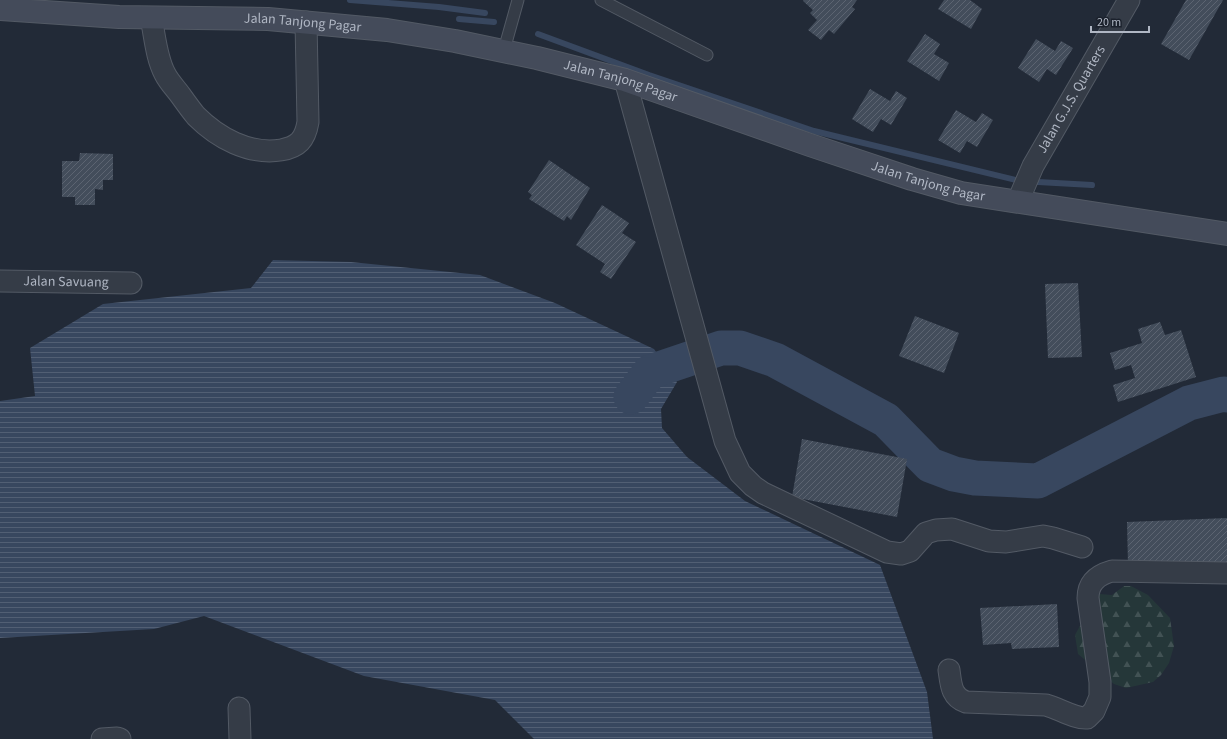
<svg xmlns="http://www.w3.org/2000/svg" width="1227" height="739" viewBox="0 0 1227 739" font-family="'Source Sans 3',sans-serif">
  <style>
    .forest { fill: url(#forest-firs) }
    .water { fill: url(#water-rules) }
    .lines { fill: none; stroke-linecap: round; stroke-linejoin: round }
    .stream { stroke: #38475f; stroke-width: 6 }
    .river { stroke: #38475f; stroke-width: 35 }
    .building { fill: url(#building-hatch) }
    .lane-casing { stroke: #535a65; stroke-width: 13 }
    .street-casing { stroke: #535a65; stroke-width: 23 }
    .secondary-casing { stroke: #535a65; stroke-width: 24 }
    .lane { stroke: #353c47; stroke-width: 11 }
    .street { stroke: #353c47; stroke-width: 21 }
    .secondary { stroke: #444b5a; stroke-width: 22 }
    .labels { text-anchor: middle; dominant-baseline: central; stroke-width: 3; stroke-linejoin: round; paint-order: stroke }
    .street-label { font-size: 14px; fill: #b0b7c4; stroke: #1b212c }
  </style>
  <defs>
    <pattern id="forest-firs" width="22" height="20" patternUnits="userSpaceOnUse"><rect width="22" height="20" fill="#253739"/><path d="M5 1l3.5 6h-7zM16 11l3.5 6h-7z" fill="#425254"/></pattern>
    <pattern id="water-rules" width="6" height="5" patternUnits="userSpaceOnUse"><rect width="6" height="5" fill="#38475f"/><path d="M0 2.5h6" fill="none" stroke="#525f74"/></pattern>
    <pattern id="building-hatch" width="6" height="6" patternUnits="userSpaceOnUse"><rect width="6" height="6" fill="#434d5b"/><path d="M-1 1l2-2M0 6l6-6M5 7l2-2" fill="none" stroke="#5c6471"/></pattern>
  </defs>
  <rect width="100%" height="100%" fill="#222a37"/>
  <polygon class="forest" points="1124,586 1131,586 1148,595 1170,618 1174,646 1169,663 1161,675 1153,682 1126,688 1114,684 1078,654 1075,635 1082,622 1087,603 1099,594 1112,595"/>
  <polygon class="water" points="273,260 351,262 480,275 555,303 654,349 677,382 661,409 662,428 687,457 745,501 880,565 927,692 933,739 534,739 495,700 364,676 204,616 154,629 0,638 0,401 35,396 30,348 103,304 251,288"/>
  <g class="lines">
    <g class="stream">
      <polyline points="350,0 439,7 485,13"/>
      <polyline points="459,19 494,22"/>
      <polyline points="538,34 649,75 814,131 1020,181 1092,185"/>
    </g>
    <polyline class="river" points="631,397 650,372 721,348 740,348 775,360 886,420 930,465 954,474 975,478 1038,481 1189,403 1224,394 1227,395"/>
  </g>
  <g class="building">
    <polygon points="804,0 857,0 852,7 855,9 834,34 829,30 821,40 808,30 817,20 810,13 813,10 803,1"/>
    <polygon points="944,0 970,0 982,9 971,29 938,9"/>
    <polygon points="1186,0 1223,0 1189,60 1161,44"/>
    <polygon points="925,34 940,44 934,54 949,63 939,81 907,61"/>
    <polygon points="1036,39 1055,51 1061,41 1073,48 1056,75 1047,69 1039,82 1018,68"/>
    <polygon points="870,89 890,101 896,91 907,98 891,125 881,119 873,132 852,119"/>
    <polygon points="956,110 976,122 982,113 993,120 977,147 967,141 960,153 938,140"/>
    <polygon points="80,153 113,154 113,180 103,180 103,190 95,189 95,205 75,205 75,197 62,197 62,161 79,161"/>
    <polygon points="549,160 590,188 571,220 567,216 564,221 529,199 532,195 528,192"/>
    <polygon points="602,205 629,223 622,233 636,242 611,279 600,272 605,264 576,245"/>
    <polygon points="1078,283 1082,357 1048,358 1045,284"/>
    <polygon points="915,316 959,333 944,373 899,356"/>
    <polygon points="1160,322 1165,335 1181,330 1196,377 1118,402 1113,385 1135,378 1131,365 1115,370 1110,353 1142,343 1138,329"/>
    <polygon points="802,439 907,459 897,517 792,497"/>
    <polygon points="1227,518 1227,562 1128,565 1127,522"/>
    <polygon points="1057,604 1059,647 1012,649 1011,643 983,645 980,608"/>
  </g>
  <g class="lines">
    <g class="lane-casing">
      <g id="lane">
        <polyline points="601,0 707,55"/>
        <polyline points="504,50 518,0"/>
      </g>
    </g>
    <g class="street-casing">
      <g id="street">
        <path d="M151,18c4,18 5,39 14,56 4,8 11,15 16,22 5,7 10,14 15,20 22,22 53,39 85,34 17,-3 24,-10 27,-28l-2,-100"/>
        <polyline points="625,80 725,441 740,473 753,486 763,493 887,552 901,554 910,551 926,533 936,530 952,529 989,541 1006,542 1043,536 1053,538 1082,547"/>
        <path id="s1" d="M1018,201l15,-35 96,-166"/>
        <path id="s2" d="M0,281l131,2"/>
        <path d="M949,670c2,14 2,27 17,32l80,3c12,3 29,14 41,13l7,-7 6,-14v-15l-12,-84c0,-16 10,-23 24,-27l115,2"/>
        <polyline points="239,708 240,739"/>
        <polyline points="102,739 117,738 120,739"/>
      </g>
    </g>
    <g class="secondary-casing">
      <g id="secondary">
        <path id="s3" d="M0,9l119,8 149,2 119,11 68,11 82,17 88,22 185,65 102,34 49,14 266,41"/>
      </g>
    </g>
    <use href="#lane" class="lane"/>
    <use href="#street" class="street"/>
    <use href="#secondary" class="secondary"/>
  </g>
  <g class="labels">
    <g class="street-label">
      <text stroke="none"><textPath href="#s3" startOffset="303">Jalan Tanjong Pagar</textPath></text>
      <text stroke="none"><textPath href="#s3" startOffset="627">Jalan Tanjong Pagar</textPath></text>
      <text stroke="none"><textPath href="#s1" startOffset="115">Jalan G.J.S. Quarters</textPath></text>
      <text stroke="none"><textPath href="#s3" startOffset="951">Jalan Tanjong Pagar</textPath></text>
      <text stroke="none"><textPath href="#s2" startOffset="66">Jalan Savuang</textPath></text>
    </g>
  </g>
  <path d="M1091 26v6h58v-6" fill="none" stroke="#b0b7c4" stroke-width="2"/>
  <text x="1097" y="26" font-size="12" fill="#b0b7c4" stroke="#1b212c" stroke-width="3" paint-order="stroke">20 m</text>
</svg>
